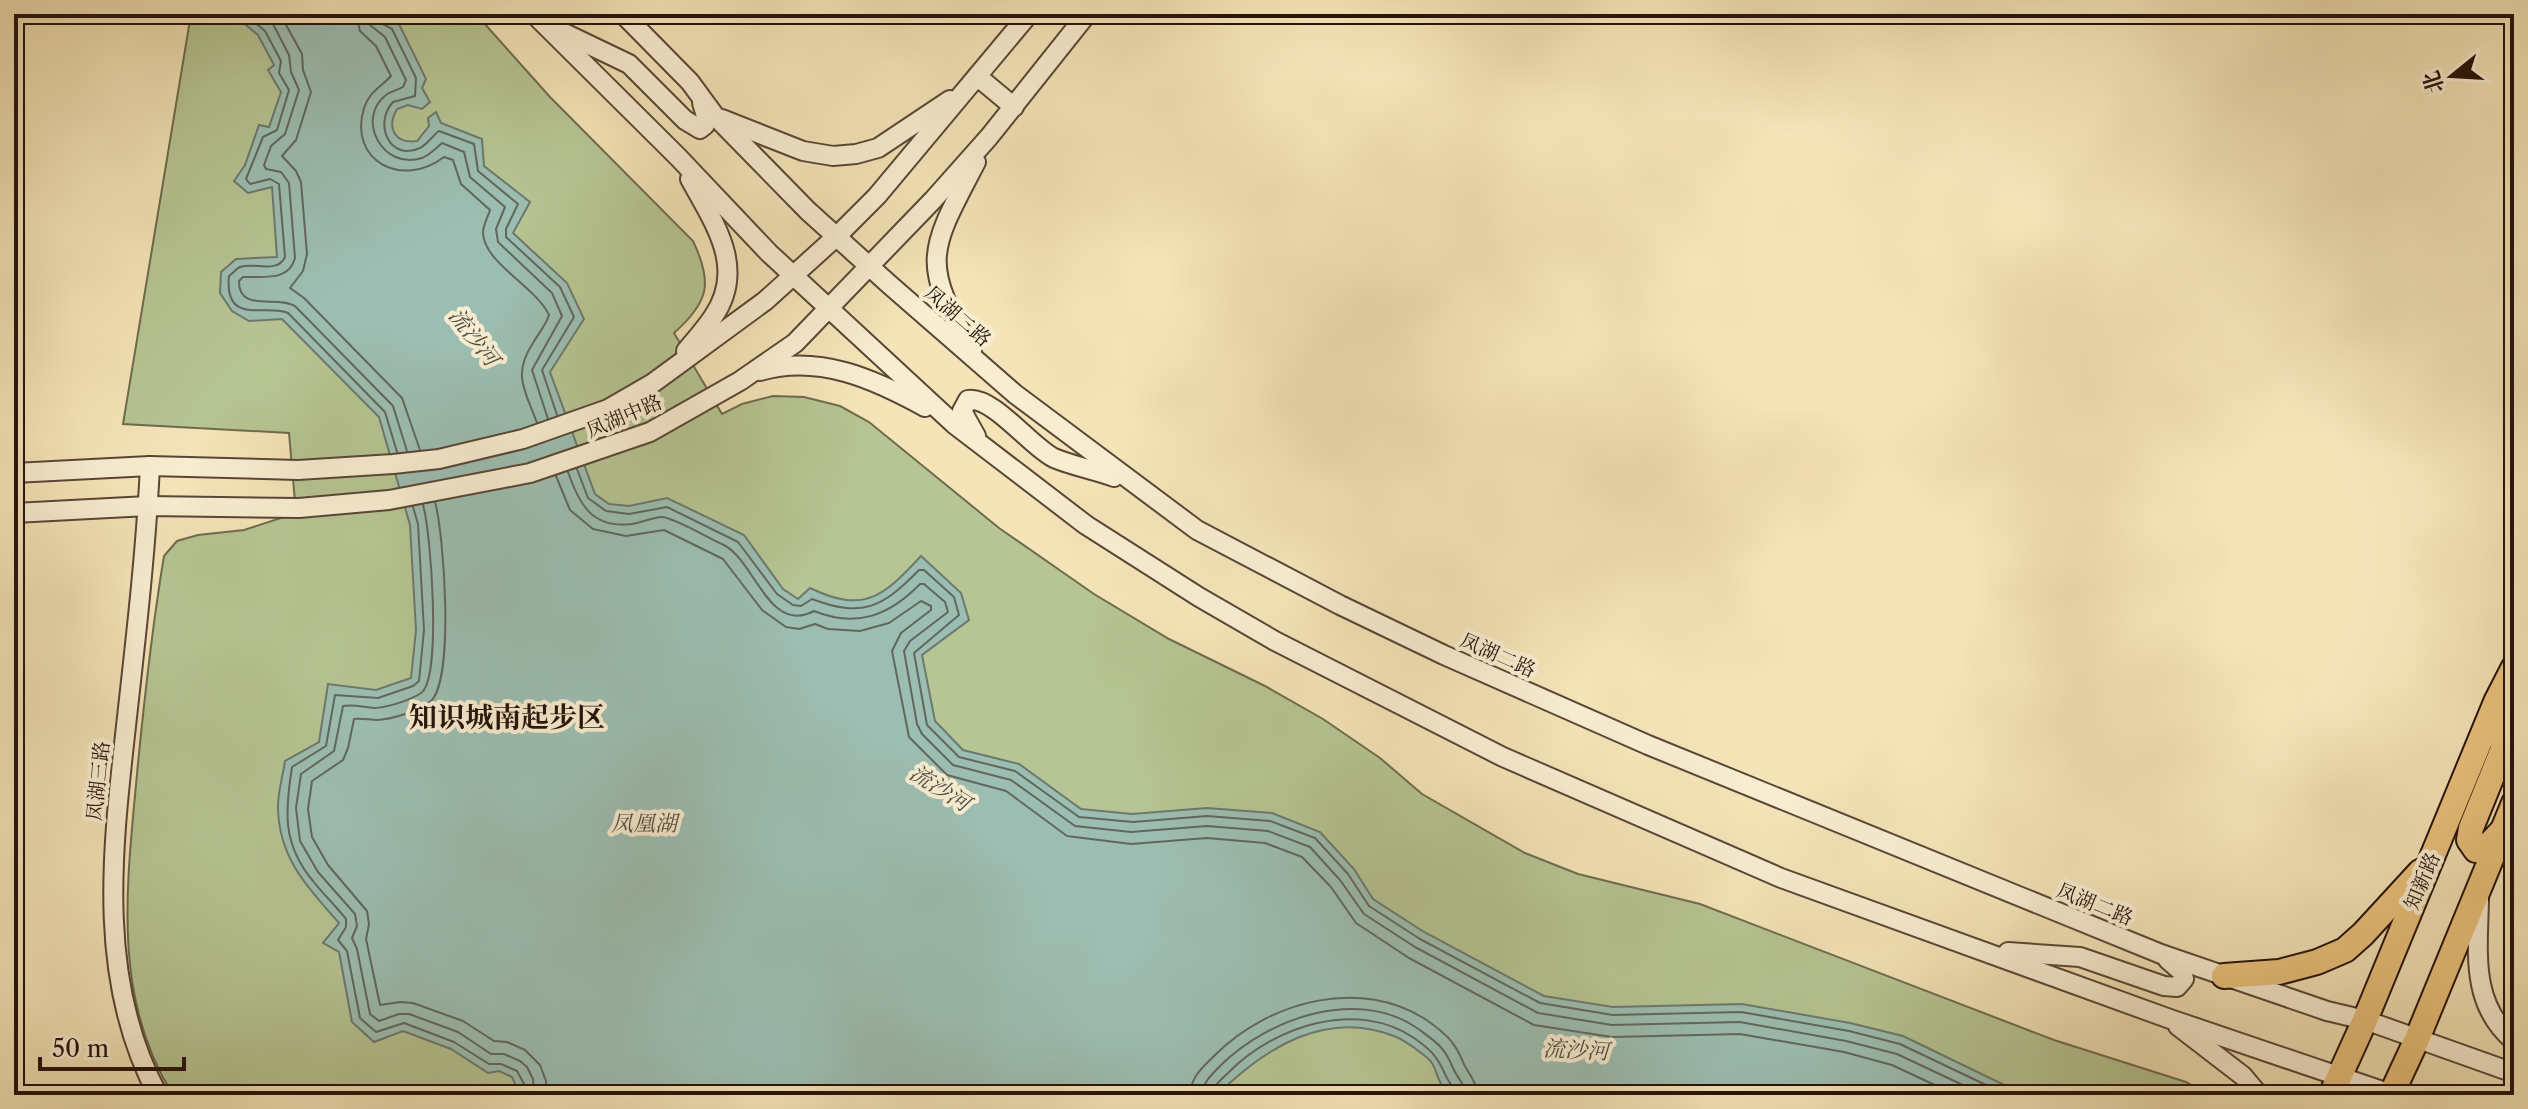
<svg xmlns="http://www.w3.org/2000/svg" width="2528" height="1109" viewBox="0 0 2528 1109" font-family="'Libre Caslon Text','Noto Serif SC',serif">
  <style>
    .green { fill: #b6c593; stroke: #6e6c4e; stroke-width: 2 }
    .water { fill: #9cbeb2; stroke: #6c796f; stroke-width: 2 }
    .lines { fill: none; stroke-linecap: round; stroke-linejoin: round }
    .shore { stroke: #60685e; stroke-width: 2 }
    .tertiary-casing { stroke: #594636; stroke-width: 22 }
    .primary-casing { stroke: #25120a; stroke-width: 28 }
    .tertiary { stroke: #f8edd1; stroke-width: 18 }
    .primary { stroke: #eac27c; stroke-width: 24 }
    .labels { text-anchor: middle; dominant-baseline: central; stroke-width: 8; stroke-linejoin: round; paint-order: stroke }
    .street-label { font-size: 20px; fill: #25120a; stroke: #f8edd1 }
    .water-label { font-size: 22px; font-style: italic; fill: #4f4e45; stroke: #f8edd1 }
    .district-label { font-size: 28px; font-weight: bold; fill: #25120a; stroke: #f8edd1 }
  </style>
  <rect width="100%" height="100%" fill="#f4e4b8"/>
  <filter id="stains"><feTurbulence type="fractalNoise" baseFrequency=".0025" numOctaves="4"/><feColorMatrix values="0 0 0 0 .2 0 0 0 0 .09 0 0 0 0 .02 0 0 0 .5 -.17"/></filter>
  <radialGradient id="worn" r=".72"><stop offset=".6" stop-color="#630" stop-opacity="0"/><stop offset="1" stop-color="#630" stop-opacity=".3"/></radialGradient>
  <path class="green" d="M191,14h285l74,83 143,144c20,42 16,61 -19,92l48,81 20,-10 31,-8 31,1 36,9 29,16 130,106 95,66 75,45 96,47 58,33 57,39 42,36 103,59 53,21 122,30 354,136 132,42 22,13h-2035c-62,-99 -46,-211 -36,-321 7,-73 15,-146 27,-218l13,-15 21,-6 46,-5 52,-17 -7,-80 -166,-9z"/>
  <path class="water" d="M233,14h144l21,8 28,57 -4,9 8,14 -8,7 -14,-4 -11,4c-11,19 -2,35 20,32l12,-15 -1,-8 8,-6 5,11 41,16 2,27 46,36 -17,31 54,50 17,36 -34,53 45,122 14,10 20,2 38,-8 77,37 39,54 15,10 12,-11c54,26 73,9 111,-32l40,37 8,27 -47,35 13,66 28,29 56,14 62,45 51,5 75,-6 65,5 48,19 34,37 19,30 51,33 120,64 69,11 129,-3 108,19 53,13 122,59h-573c-19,-12 -12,-29 -27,-39 -9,-7 -20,-16 -31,-20 -69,-27 -129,12 -177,59h-701v-9l-4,-9 -13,-6 -11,2 -37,-24 -48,-18 -29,11 -22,-20 -13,-70 -16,-9 16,-20c-31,-35 -59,-63 -61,-113 -1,-16 5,-34 7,-49l34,-19 9,-58 48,6 35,-12 5,-48 -6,-105 -31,-108 -97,-98 -33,2 -17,-10 -12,-18 1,-21 15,-13 41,-2 -5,-70 -24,6 -14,-12 11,-16 14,-40 10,2 12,-35 -13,-22 6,-5 -16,-30z"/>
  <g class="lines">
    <g class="shore">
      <path d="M245,14l20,17 16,30 -2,12 10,17 -12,40 -14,7 -17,42 4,5 20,-5 9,5 6,73c-8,17 -30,5 -45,10 -3,1 -8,7 -11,9 -5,51 38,27 59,37l97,99 12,40"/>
      <path d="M261,14l12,10 16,31 2,17 8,18 -14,44 -14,12 -7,19 2,4 15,3 8,11 6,75c-6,24 -32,18 -52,19l-4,4c-1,32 39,14 56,25l98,100 14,45"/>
      <polyline points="280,14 302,54 303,70 311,92 296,140 282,156 296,171 301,182 307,254 303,271 290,288 304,298 402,398 420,450"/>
      <path d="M356,14l4,17 16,15 15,30c-10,11 -22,16 -27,32 -16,53 38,81 80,49l9,3 8,24 29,26c-2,7 -7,15 -7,23 1,30 53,54 66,82 -3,10 -11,19 -16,28 -21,32 -8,47 4,80"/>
      <path d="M368,14l2,11 15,12 21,43 -3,7c-5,3 -12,4 -17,8 -31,24 -3,76 36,63 8,-3 14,-10 20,-15l22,9 6,25 35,30 -9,22 2,13 54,51 10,23 -30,54 16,49"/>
      <path d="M378,14l3,9 11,6 24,49 -1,18 -22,6c-20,22 -3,60 27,46 8,-4 13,-13 19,-17l35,13 4,27 40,33 -12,25v8l54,50 14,30 -32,53 15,45"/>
      <path d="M577,469l11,29 18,13 23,3 38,-7 71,35 39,52 16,11 8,1 11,-7c50,19 70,9 107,-29h5l30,27 5,18 -45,38 13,72 32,32 56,14 64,46 54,5 74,-6 63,5 45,17 33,36 21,32 51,33 120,64 73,12 128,-3 108,19 51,13 107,51"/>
      <path d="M568,472c11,32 24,57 64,52 10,-1 20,-7 30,-7 11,0 50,23 62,28 31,16 45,90 90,66 42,17 75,5 106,-27h4l21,18 3,10 -38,29 -6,10 13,73 5,10 31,31 58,15 64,46 56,6 76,-6 61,5 42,16 30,33 24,34 51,33 123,66 74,12 128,-3 106,19 51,13 87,41"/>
      <polyline points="556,476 570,510 593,529 626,536 664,530 723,559 762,610 786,627 799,629 815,624 828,629 860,631 889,623 921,601 931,606 931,610 901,633 892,651 909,737 947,775 1006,791 1067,836 1131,844 1207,838 1265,843 1302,857 1331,887 1356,923 1409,958 1534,1025 1612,1037 1740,1034 1844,1052 1892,1065 1956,1095"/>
      <path d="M435,502c9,32 20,179 -5,200 -11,9 -38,17 -52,18 -8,0 -16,-2 -24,-1l-6,29 -5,12 -31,21 -4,28 4,28 16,28 39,46 2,13 -3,15 14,66 20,-3 13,1 50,18 31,20 13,1 18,8 15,15 6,16v14"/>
      <path d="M423,505c8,26 19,174 -2,188 -10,7 -35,15 -47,15 -11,-1 -21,-4 -31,-2l-9,45 -33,23 -5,34 4,33 18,31 37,42 2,12 -5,12 5,11 13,65 9,7 20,-7h10l49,18 33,22h13l16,7 7,6 6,12 1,16"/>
      <path d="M413,507l5,17 6,106 -5,51 -6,5 -35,12 -43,-3 -9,51 -34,21c-7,44 -10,77 21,114 10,13 23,25 33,38v8l-8,13 9,11 13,67 16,14 28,-9 50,19 35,22h12l16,7 7,13v11"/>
      <path d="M1190,1095c1,-19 13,-28 25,-40 54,-54 147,-79 213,-34 18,13 27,21 35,41 5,12 14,19 14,33"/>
      <path d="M1202,1095c1,-14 10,-20 19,-30 48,-47 136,-78 196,-37 19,14 27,18 36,40 4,10 12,15 12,27"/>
      <path d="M1212,1095c1,-10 10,-16 18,-24 45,-45 127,-72 184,-33 16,11 23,18 31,36 3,8 9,12 10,21"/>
    </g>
    <g class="tertiary-casing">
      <g id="tertiary">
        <polyline points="534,14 678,157 769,253 954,424 1086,525 1199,597 1275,641 1503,757 1781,878 2170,1019 2394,1095"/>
        <polyline points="623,14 690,82 715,116 808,211 890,285 1015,394 1197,530 1340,605 1444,655 1648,745 2161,954 2327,1011 2365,1020 2514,1073"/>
        <polyline points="556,29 629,64 685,120 700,129 705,125 707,119 702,103"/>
        <polyline points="978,77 1014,107"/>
        <polyline points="722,119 803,151 833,156 856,154 878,148 950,100"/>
        <path d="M972,350c-53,-89 -42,-100 4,-188"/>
        <path d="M686,351c9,-11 19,-22 27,-34 34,-49 1,-94 -23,-138"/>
        <path d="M760,371c59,-17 114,8 165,36"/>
        <path d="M976,436l-14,-25 6,-11c25,-4 63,47 86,58 19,8 41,12 60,19"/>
        <path d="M150,466c-4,81 -13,162 -22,242 -14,129 -35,267 30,387"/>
        <polyline points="14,473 150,466 298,470 393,464 439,459 523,439 608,409 653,383 765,301 837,236 877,196 1029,14"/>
        <polyline points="14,513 148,506 299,508 389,500 530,473 650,432 740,381 795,343 933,200 989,137 1087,14"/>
        <path d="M2479,900c-1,52 -9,104 35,141"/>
        <polyline points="2008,952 2080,957 2164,986 2177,987 2184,979 2182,972 2168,960"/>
        <polyline points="2178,1026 2243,1076 2259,1095"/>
      </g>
    </g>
    <g class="primary-casing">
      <g id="primary">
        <polyline points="2500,833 2484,850 2476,850 2469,840 2471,828 2503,749 2505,695"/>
        <polyline points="2224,976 2279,972 2317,962 2345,950 2363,934 2420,872"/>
        <polyline points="2331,1095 2365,1020 2496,702 2514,667"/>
        <polyline points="2391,1095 2417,1039 2514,803"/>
      </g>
    </g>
    <use href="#tertiary" class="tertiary"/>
    <use href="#primary" class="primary"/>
  </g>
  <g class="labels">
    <g class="street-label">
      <text transform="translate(958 316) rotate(41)">凤湖二路</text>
      <text transform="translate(624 416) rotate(-23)">凤湖中路</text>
      <text transform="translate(1498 655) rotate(24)">凤湖二路</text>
      <text transform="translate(98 781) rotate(-84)">凤湖三路</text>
      <text transform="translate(2422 881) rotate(-67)">知新路</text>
      <text transform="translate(2095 904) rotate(22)">凤湖二路</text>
    </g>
    <g class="water-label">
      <text transform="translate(474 337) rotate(52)">流沙河</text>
      <text transform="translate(940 788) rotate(32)">流沙河</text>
      <text x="644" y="823">凤凰湖</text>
      <text transform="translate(1576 1050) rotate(3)">流沙河</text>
    </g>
    <g class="district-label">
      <text x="507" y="717">知识城南起步区</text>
    </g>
  </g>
  <rect width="2528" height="1109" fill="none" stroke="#f4e4b8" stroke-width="48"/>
  <rect x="16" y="16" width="2496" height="1077" fill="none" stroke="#25120a" stroke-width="4"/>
  <rect x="24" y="24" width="2480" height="1061" fill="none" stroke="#25120a" stroke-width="2"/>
  <g transform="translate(2452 76) rotate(252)" stroke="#f8edd1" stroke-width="6" paint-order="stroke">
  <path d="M0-6L14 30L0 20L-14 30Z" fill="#25120a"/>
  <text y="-12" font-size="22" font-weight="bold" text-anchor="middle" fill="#25120a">北</text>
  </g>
  <path d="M40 1057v12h144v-12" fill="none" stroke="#25120a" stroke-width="4"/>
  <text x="52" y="1057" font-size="24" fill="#25120a" stroke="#f8edd1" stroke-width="6" paint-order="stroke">50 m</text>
  <rect width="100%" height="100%" filter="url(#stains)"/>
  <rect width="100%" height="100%" fill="url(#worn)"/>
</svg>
